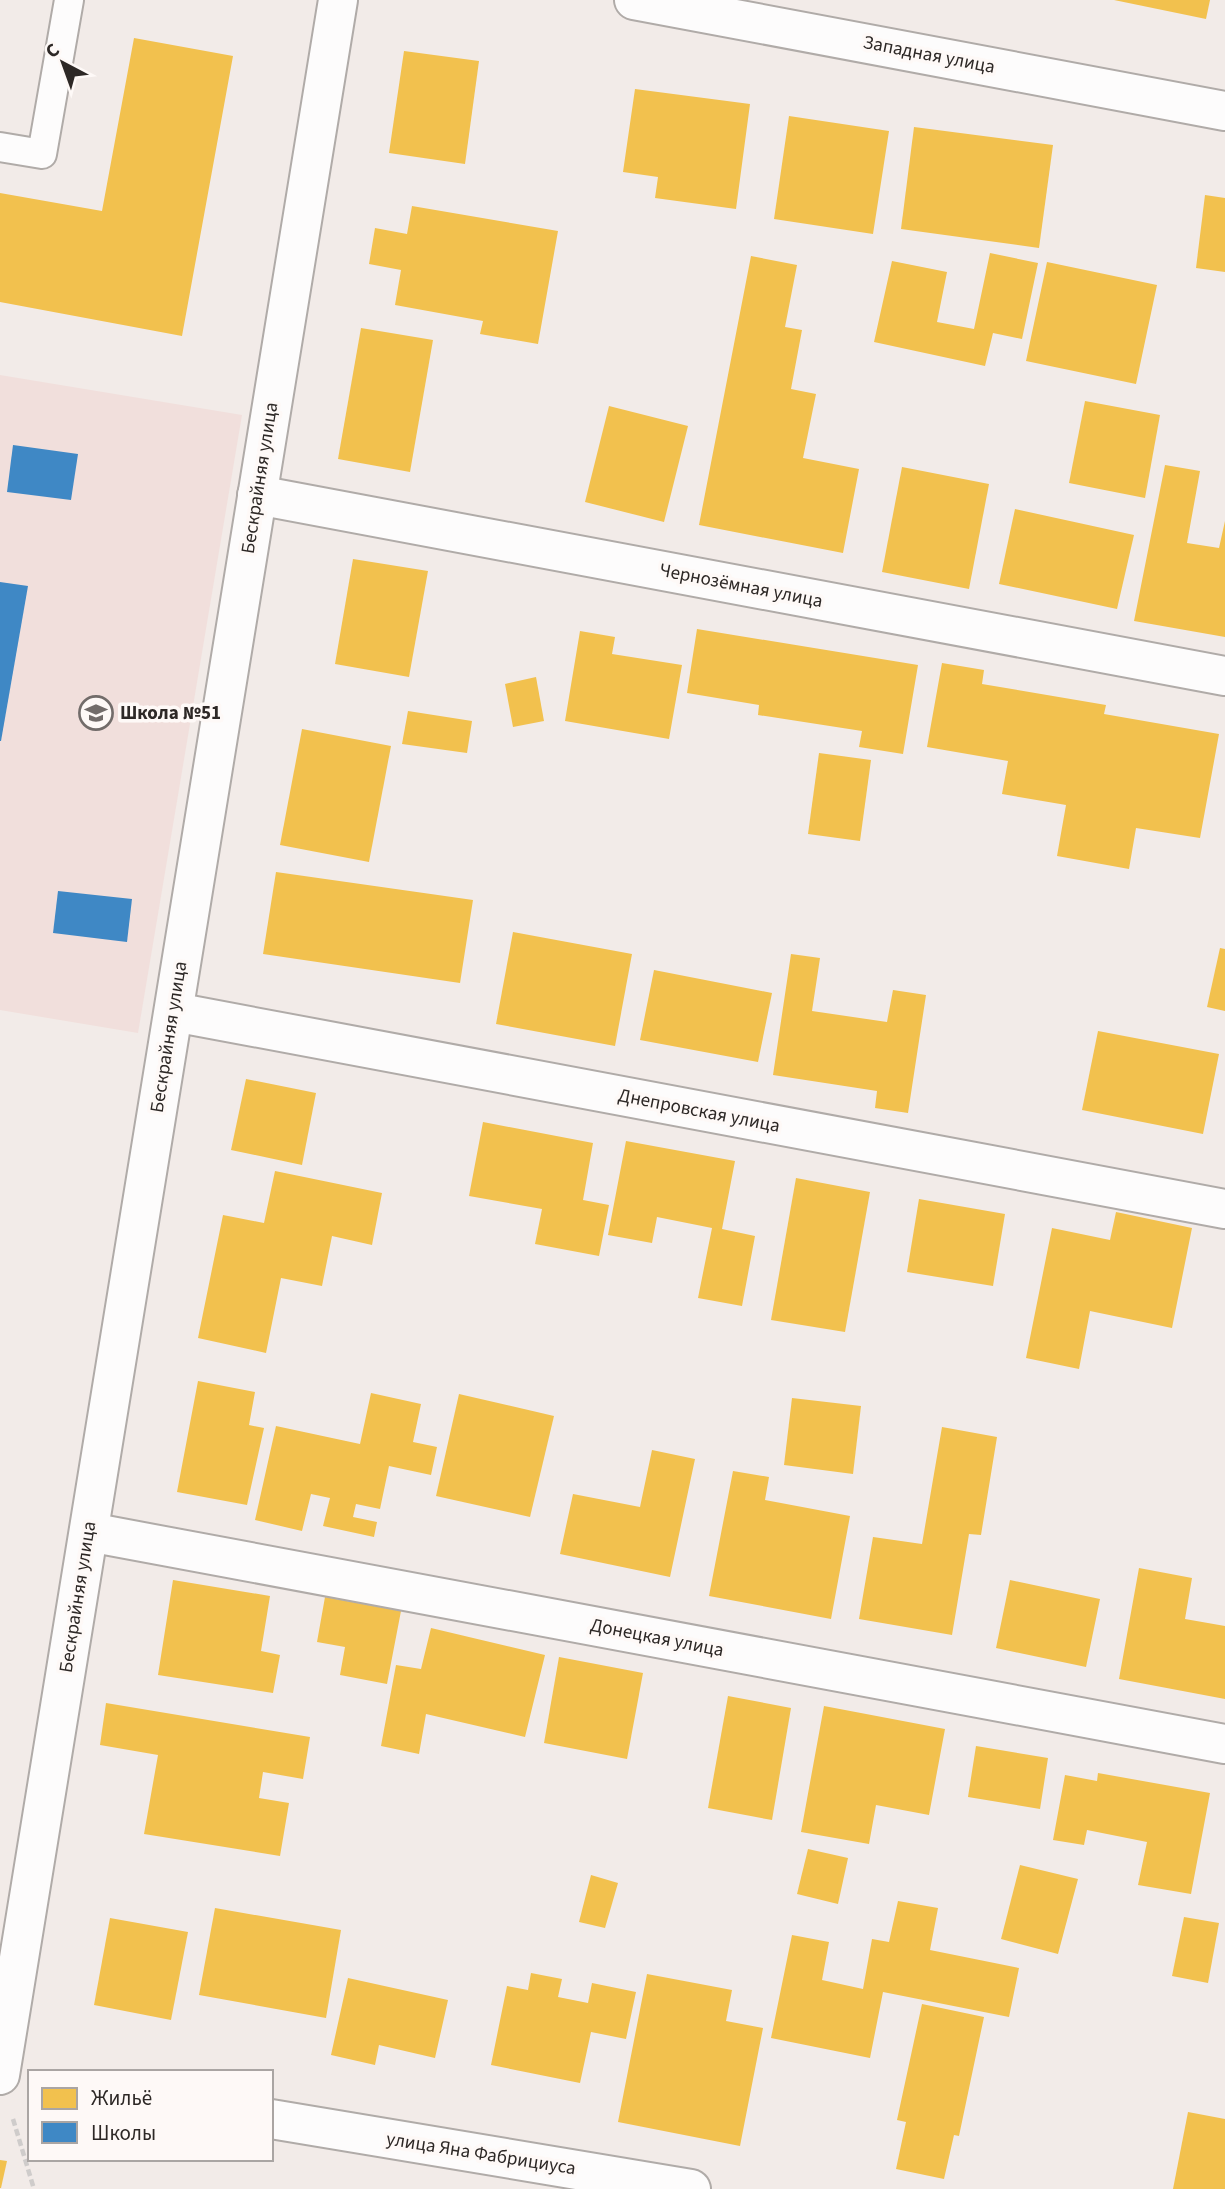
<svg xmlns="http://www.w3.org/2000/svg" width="1225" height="2189" viewBox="0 0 1225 2189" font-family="'Source Sans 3',sans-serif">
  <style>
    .education { fill: #f1dfdc }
    .homes { fill: #f2c14e }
    .schools { fill: #3f88c5 }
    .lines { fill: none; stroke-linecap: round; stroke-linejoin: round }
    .service-casing { stroke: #b0aba8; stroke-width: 32 }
    .minor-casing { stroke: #b0aba8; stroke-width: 42 }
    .path { stroke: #cfcccb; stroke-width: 4.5; stroke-dasharray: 7 3.5; stroke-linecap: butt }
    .service { stroke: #fdfcfc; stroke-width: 28 }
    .minor { stroke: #fdfcfc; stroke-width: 38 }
    .labels { text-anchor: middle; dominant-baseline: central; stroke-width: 7; stroke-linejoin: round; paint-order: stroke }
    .street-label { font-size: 19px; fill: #2d2826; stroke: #fef9f7 }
    .poi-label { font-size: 19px; font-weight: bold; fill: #2d2826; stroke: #fef9f7; text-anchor: start }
  </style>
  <rect width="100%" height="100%" fill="#f2ebe8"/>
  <polygon class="education" points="0,375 242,415 138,1033 0,1010"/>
  <g class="homes">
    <polygon points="1114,0 1210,0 1206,19"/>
    <polygon points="134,38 233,56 182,336 0,302 0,193 102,211"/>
    <polygon points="404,51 479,61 465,164 389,153"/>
    <polygon points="635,89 750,104 736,209 655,198 658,177 623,172"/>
    <polygon points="789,116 889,131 873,234 774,219"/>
    <polygon points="914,127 1053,145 1039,248 901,229"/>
    <polygon points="1205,195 1225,198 1225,272 1196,268"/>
    <polygon points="412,206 558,231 538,344 480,334 483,321 395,305 401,270 369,264 375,228 407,234"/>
    <polygon points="990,253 1038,263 1022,339 993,333 985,366 874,342 892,261 947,272 937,322 974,329"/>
    <polygon points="751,256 797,265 785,327 802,330 791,389 816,394 803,458 859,469 843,553 699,525"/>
    <polygon points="1047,262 1157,285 1136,384 1026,361"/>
    <polygon points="361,328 433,340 410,472 338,459"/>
    <polygon points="1085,401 1160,415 1145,498 1069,483"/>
    <polygon points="609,406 688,426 664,522 585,502"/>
    <polygon points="1165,465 1200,471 1187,543 1219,548 1225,521 1225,637 1134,621"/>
    <polygon points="902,467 989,484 969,589 882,572"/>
    <polygon points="1015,509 1134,535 1117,609 999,584"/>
    <polygon points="353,559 428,571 409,677 335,664"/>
    <polygon points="697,629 918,665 903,754 859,747 862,731 758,715 759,705 687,693"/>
    <polygon points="580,631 615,637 612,654 682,665 669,739 565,721"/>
    <polygon points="942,663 984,670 982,684 1106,705 1104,714 1219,734 1200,838 1136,828 1129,869 1057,856 1066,805 1002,794 1008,761 927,747"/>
    <polygon points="536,677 544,721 513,727 505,684"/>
    <polygon points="408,711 472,721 467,753 402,744"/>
    <polygon points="302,729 391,746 369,862 280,845"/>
    <polygon points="819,753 871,760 860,841 808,834"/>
    <polygon points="276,872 473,900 460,983 263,954"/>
    <polygon points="513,932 632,954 615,1046 496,1024"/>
    <polygon points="1220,948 1225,949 1225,1011 1207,1007"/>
    <polygon points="791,954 820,958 812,1011 887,1022 893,990 926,995 908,1113 875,1108 877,1091 773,1075"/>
    <polygon points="654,970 772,993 758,1062 640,1040"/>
    <polygon points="1098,1031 1219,1054 1203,1134 1082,1110"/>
    <polygon points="246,1079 316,1093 302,1165 231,1150"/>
    <polygon points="483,1122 593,1143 583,1200 609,1205 599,1256 535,1244 542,1209 469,1196"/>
    <polygon points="626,1141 735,1161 722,1229 755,1236 742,1306 698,1298 712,1228 657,1217 652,1243 608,1235"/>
    <polygon points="275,1171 382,1193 372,1245 332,1236 322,1286 281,1278 266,1353 198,1338 223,1215 264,1223"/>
    <polygon points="796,1178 870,1192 845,1332 771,1320"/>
    <polygon points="919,1199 1005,1214 993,1286 907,1272"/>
    <polygon points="1116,1212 1192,1228 1172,1328 1090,1311 1079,1369 1026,1358 1052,1228 1110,1240"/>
    <polygon points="198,1381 255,1392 249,1425 264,1428 247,1505 177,1492"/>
    <polygon points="371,1393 421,1404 413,1442 437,1447 431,1475 389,1466 380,1509 356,1504 353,1517 377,1522 374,1537 323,1526 330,1498 311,1494 302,1531 255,1520 276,1426 360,1444"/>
    <polygon points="459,1394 554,1416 530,1517 436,1496"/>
    <polygon points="792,1398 861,1406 853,1474 784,1465"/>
    <polygon points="942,1427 997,1437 981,1535 969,1534 952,1635 859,1619 873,1537 922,1544"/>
    <polygon points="652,1450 695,1459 670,1577 560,1554 573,1494 640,1507"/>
    <polygon points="733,1471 769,1477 765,1500 850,1516 831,1619 709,1596"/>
    <polygon points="1139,1568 1192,1578 1185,1619 1225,1626 1225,1699 1119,1679"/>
    <polygon points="173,1580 270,1596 261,1651 280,1655 273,1693 158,1675"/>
    <polygon points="1010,1580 1100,1599 1086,1667 996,1648"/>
    <polygon points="325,1597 401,1611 387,1684 340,1675 345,1647 317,1642"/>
    <polygon points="431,1628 545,1655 525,1737 426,1714 419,1754 381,1746 396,1665 421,1669"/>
    <polygon points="559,1657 643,1673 627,1759 544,1743"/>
    <polygon points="728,1696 791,1708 772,1820 708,1808"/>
    <polygon points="106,1703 310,1737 303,1779 263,1772 259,1798 289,1803 280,1856 144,1834 158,1755 100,1745"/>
    <polygon points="824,1706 945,1729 929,1815 876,1805 869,1844 801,1832"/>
    <polygon points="976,1746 1048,1758 1040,1809 968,1797"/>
    <polygon points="1098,1773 1210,1793 1191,1894 1138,1885 1147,1842 1087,1830 1084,1845 1053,1840 1065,1775 1097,1781"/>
    <polygon points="808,1849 848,1858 838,1904 797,1894"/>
    <polygon points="1020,1865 1078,1879 1058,1954 1001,1939"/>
    <polygon points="591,1875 618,1883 605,1928 579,1922"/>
    <polygon points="898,1901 938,1908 930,1950 1019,1968 1009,2017 883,1992 870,2058 771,2038 792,1935 829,1942 822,1980 863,1989 872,1939 889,1942"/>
    <polygon points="215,1908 341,1930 326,2018 199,1995"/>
    <polygon points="1184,1917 1219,1923 1208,1983 1172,1976"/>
    <polygon points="110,1918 188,1932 171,2020 94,2005"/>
    <polygon points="531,1973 562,1979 558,1997 588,2003 592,1983 636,1992 626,2039 591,2032 580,2083 491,2065 507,1986 528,1990"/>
    <polygon points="647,1974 732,1990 726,2021 763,2028 740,2146 618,2122"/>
    <polygon points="348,1978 448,2000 435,2058 379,2045 375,2065 331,2055"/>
    <polygon points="922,2004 984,2017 959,2136 954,2135 944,2179 896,2169 906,2122 897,2120"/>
    <polygon points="1188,2112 1225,2119 1225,2189 1173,2189"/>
    <polygon points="0,2160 7,2161 1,2188 0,2188"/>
  </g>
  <g class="schools">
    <polygon points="13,445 78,454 71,500 7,492"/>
    <polygon points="0,582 28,586 1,741 0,741"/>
    <polygon points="58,891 132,899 127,942 53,933"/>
  </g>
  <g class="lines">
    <g class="service-casing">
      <polyline id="service" points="0,147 42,154 69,0"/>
    </g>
    <g class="minor-casing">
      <g id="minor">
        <polyline points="634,0 1225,111"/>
        <polyline points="257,495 1225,676"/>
        <polyline points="174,1012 1225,1209"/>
        <polyline points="89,1532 1225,1744"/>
        <polyline points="0,2075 338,0"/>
        <polyline points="271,2119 691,2189"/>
      </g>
    </g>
    <polyline class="path" points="13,2119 34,2189"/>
    <use href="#service" class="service"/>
    <use href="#minor" class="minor"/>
  </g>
  <defs>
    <g id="school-ring" transform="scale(1.75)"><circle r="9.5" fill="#fef9f7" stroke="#726c6a" stroke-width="1.5"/><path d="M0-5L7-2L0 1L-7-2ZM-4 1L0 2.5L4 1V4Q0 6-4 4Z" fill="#726c6a"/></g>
  </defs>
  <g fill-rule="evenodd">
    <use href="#school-ring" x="96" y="713"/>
  </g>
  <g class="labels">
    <g class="street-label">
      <text transform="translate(929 55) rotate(11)">Западная улица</text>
      <text transform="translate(260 478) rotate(-81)">Бескрайняя улица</text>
      <text transform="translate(741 586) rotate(11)">Чернозёмная улица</text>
      <text transform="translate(169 1037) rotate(-81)">Бескрайняя улица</text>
      <text transform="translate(699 1111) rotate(11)">Днепровская улица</text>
      <text transform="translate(78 1597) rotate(-81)">Бескрайняя улица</text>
      <text transform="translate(657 1638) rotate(11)">Донецкая улица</text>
      <text transform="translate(481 2154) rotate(9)">улица Яна Фабрициуса</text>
    </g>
    <g class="poi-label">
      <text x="120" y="713">Школа №51</text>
    </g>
  </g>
  <rect x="28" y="2070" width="245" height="91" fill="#fef9f7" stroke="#aaa5a3" stroke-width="2"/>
  <rect x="42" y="2088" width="35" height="21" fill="#f2c14e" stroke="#aaa5a3" stroke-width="2"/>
  <text x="91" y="2105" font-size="21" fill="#2d2826">Жильё</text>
  <rect x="42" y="2122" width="35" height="21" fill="#3f88c5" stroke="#aaa5a3" stroke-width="2"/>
  <text x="91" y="2140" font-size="21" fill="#2d2826">Школы</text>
  <g transform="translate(63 63) rotate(319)" stroke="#fef9f7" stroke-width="5" paint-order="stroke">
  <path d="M0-5L12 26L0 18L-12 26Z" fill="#2d2826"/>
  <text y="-10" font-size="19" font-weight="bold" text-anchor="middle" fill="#2d2826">С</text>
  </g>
</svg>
